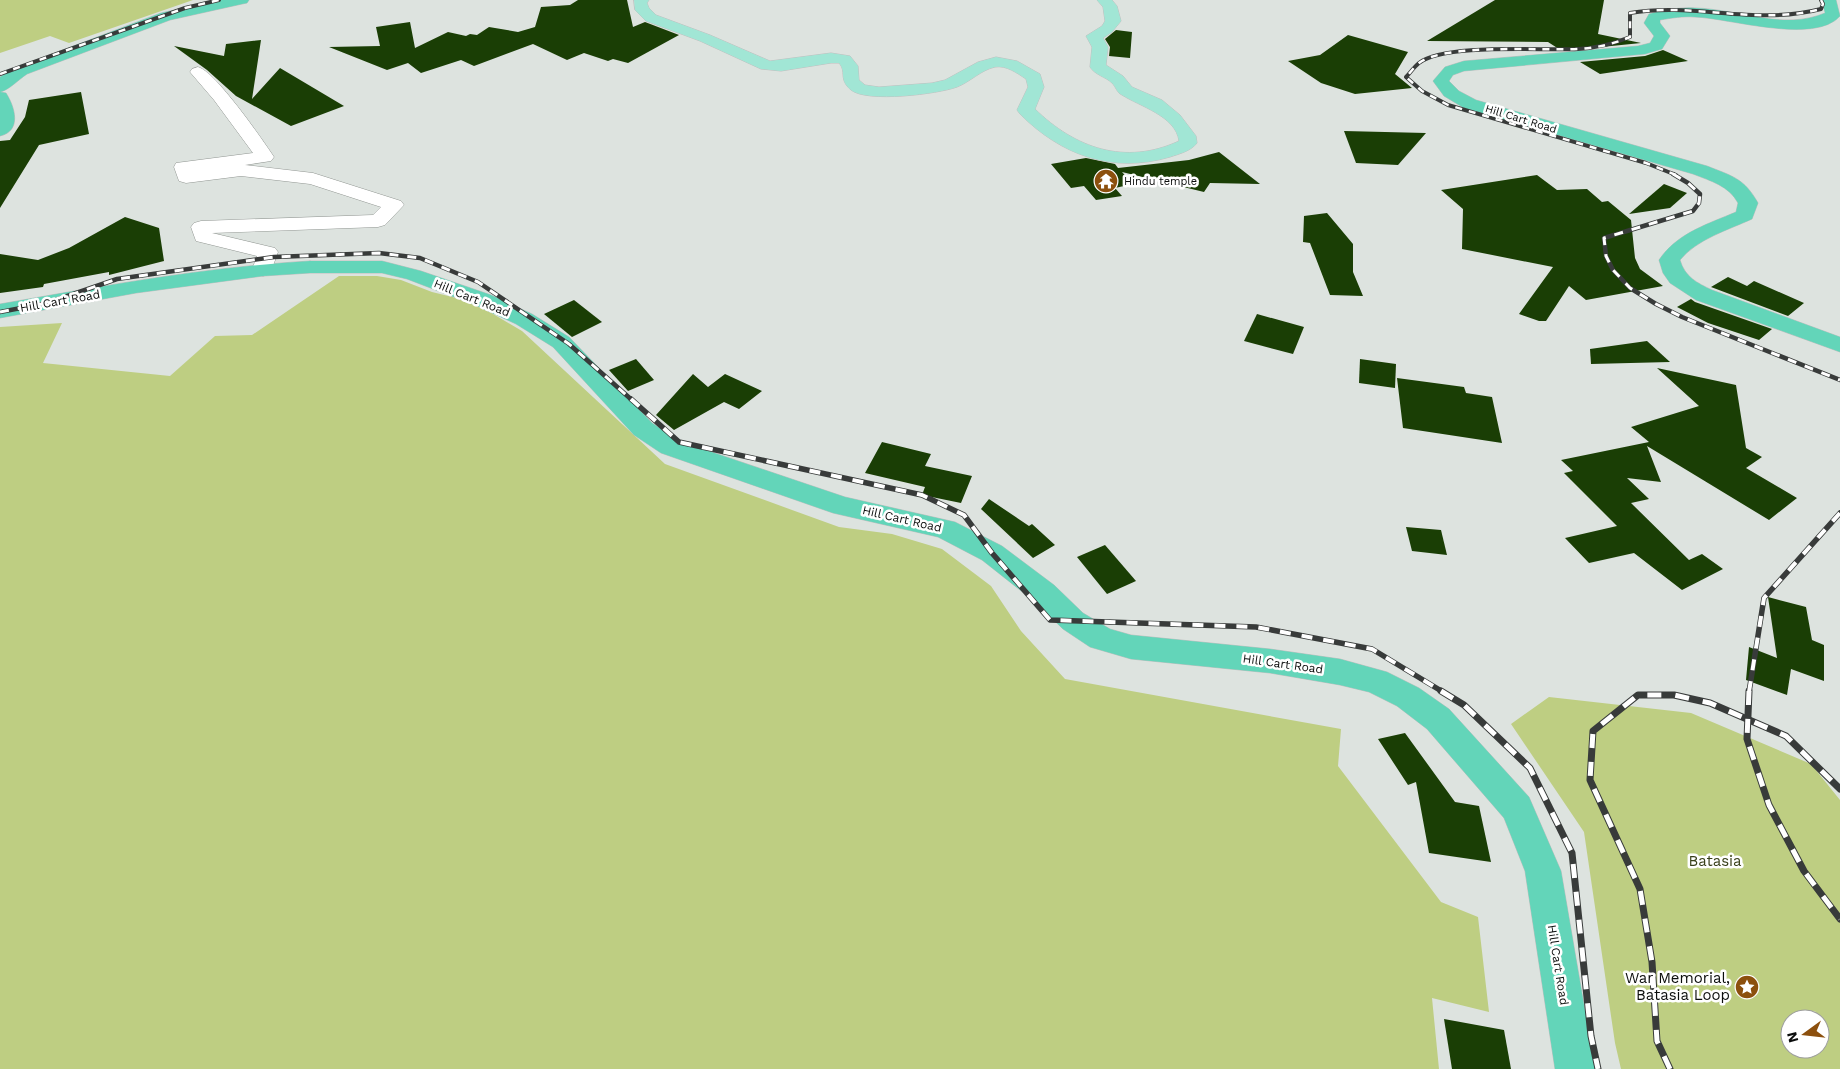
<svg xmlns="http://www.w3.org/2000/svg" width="1840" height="1069" viewBox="0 0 1840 1069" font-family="'Work Sans',sans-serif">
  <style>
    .green { fill: #bece82; fill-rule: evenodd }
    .building { fill: #1a3e05 }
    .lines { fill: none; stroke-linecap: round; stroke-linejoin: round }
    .minor-casing { stroke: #919692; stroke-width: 1 }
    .major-casing { stroke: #c0c0c0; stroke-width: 1 }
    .highway-casing { stroke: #c0c0c0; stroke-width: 1 }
    .minor { fill: #fff; fill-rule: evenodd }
    .major { fill: #a1e6d5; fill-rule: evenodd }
    .highway { fill: #63d5b9; fill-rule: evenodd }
    .rail-far3-casing { stroke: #383b3a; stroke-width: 4 }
    .rail-far2-casing { stroke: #383b3a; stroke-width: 4.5 }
    .rail-far1-casing { stroke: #383b3a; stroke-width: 5.5 }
    .rail-casing { stroke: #383b3a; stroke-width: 7 }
    .rail-far3 { stroke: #fff; stroke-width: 2.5; stroke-dasharray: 7; stroke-linecap: butt }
    .rail-far2 { stroke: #fff; stroke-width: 3; stroke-dasharray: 9; stroke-linecap: butt }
    .rail-far1 { stroke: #fff; stroke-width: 4; stroke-dasharray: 11; stroke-linecap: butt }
    .rail { stroke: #fff; stroke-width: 5; stroke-dasharray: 14; stroke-linecap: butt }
    .labels { text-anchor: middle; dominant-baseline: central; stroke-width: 5; stroke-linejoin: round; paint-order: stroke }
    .far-street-label { font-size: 11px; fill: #0b0d0c; stroke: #fff }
    .far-poi-label { font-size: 11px; fill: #0b0d0c; stroke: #fff; text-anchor: start }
    .street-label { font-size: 12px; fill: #0b0d0c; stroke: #fff }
    .near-park-label { font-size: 15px; fill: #383f19; stroke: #fff }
    .near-poi-label { font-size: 15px; fill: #0b0d0c; stroke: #fff; text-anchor: end }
  </style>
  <rect width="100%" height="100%" fill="#dde3df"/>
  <g class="green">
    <polygon points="0,0 193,0 69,43 50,36 0,53"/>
    <polygon points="339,276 377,276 401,280 432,292 473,302 522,331 665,464 839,527 892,534 942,549 991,586 1021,631 1065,679 1341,729 1338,766 1441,902 1478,917 1489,1012 1432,998 1439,1069 0,1069 0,327 62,323 43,363 170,376 215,336 252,335"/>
    <path d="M1549,697l142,16 120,51 29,36v269h-219l-6,-26 -31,-211 -73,-108zM1790,1019h30v30h-30z"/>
  </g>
  <g class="building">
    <polygon points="578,0 627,0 633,27 645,22 679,35 628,63 613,59 608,61 584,53 567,60 533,44 474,66 461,60 421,73 408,63 387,70 329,47 380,46 376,27 410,22 415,48 448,32 466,36 470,34 477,35 489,27 518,32 535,27 541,7 570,5"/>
    <polygon points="1495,0 1604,0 1598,34 1641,43 1562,51 1548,42 1427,41"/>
    <polygon points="1116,30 1132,32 1130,58 1109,56 1110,47 1105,39"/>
    <polygon points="1348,35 1408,52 1395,74 1412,88 1355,94 1321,83 1288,61 1320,55"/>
    <polygon points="261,40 252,99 280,68 344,106 291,126 236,96 207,70 174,46 224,56 226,44"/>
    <polygon points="1663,50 1688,61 1600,74 1580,62 1645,56"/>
    <polygon points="81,92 89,134 39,145 0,208 0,141 10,140 25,117 29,100"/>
    <polygon points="1344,131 1426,133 1398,165 1356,163"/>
    <polygon points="1219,152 1260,184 1210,183 1204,192 1122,172 1133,184 1115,188 1122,196 1096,200 1084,186 1071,188 1051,164 1086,158 1115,164 1118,168 1189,160"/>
    <polygon points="1537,175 1557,190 1587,189 1602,202 1608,201 1631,220 1635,258 1640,269 1663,286 1586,300 1569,286 1546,321 1539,321 1519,314 1553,267 1462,249 1463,209 1441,190"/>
    <polygon points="1664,184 1687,193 1670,208 1629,214"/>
    <polygon points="1327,213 1353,244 1353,272 1363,296 1330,295 1310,243 1303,242 1304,216"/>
    <polygon points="125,217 159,228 164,261 109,275 109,272 44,284 43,287 0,293 0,254 38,260 69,248"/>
    <polygon points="1728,277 1747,286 1754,281 1804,303 1788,316 1711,287"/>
    <polygon points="1691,299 1695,302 1772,329 1759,340 1708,323 1677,307"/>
    <polygon points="574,300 602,322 572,337 544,314"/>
    <polygon points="1257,314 1304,327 1293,354 1244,341"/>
    <polygon points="1647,341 1670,362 1591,364 1590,349"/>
    <polygon points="636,359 654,380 628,391 609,370"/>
    <polygon points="1360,359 1396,364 1395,388 1359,383"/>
    <polygon points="1657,368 1736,385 1746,448 1762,457 1746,468 1797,498 1769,520 1647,446 1661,482 1627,478 1649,499 1631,503 1689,560 1702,554 1723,569 1682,590 1634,553 1589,563 1565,538 1617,526 1564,473 1573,471 1561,460 1649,442 1631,427 1699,406"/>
    <polygon points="693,374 708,387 725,374 762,391 739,409 724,402 674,430 656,415"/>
    <polygon points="1397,378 1464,387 1466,393 1492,397 1502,443 1403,428"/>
    <polygon points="882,442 931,454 925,466 972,476 961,503 922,495 925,487 865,473"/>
    <polygon points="989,499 1029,526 1032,524 1055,545 1033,558 981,509"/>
    <polygon points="1406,527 1441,530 1447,555 1412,551"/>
    <polygon points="1105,545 1136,581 1107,594 1077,557"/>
    <polygon points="1768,597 1806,607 1812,640 1824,645 1824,681 1791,669 1787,695 1746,680 1749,647 1777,658"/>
    <polygon points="1405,733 1455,802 1479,806 1491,862 1429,853 1416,782 1408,785 1378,739"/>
    <polygon points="1444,1019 1504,1030 1511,1069 1452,1069"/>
  </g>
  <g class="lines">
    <g class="minor-casing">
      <path id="minor" d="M198,67c17,4 64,72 76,90l-3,4 -26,4 68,8 88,28 3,4 -19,20 -7,2 -166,6 63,15 3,4 -8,22 -7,2 -7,-2 -4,-4 5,-14 -61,-15 -5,-14 3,-4 7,-2 172,-6 8,-8 -71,-23 -69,-8 -55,7 -7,-2 -5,-14 2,-4 77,-10 -39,-53 -24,-28 2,-3z"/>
    </g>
    <g class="major-casing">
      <path id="major" d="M634,0h15l-2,3 2,5 7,7 54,20 60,26 61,-8 19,3 8,10 1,14 6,5 14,2 53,-4 13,-3 33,-18 18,-5 21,4 23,13 4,13 -9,22c40,39 90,57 144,32 -3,-25 -40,-35 -57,-46 -5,-2 -6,-8 -10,-12 -6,-6 -17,-8 -22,-16l2,-20 -6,-11 16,-10 3,-5 -2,-14 -6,-7h15l5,6 4,15 -9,11 -9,6 5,9 -2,18 17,11 9,11 30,13 18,15 16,21 1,7c-6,8 -18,11 -27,14 -58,17 -109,-2 -150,-43l-3,-4 11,-23 -2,-8c-9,-6 -20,-14 -31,-12 -14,3 -25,15 -38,20 -19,7 -90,16 -106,3 -13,-11 -4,-18 -12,-27h-8l-50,8 -20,-2 -61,-28 -54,-20 -11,-11z"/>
    </g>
    <g class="highway-casing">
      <g id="highway">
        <path d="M221,0h28l-2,3 -5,1 -72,16 -143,54c-9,6 -18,16 -27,18l6,1c9,14 16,38 -6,43v-59l15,-9 146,-55z"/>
        <path d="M1822,0h14l4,16c-25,29 -111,2 -145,1 -12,-1 -23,1 -35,3v3l10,13 -8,13 -17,5 -181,17 -11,4 -4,6 10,10 17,9 231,66c25,10 37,12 51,37l-6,16c-24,11 -55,20 -72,41 5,17 17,23 32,30l128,47v15l-144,-52 -26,-17 -7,-10 -4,-13c18,-27 49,-36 77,-48l2,-9c-9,-17 -27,-22 -45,-29l-229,-66 -20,-12 -11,-15 12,-14 19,-6 174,-15 12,-3 4,-7 -10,-13 5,-9c15,-4 30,-7 46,-6 43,1 88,23 130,5z"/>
        <path d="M310,261h72l39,10 70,24 41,19 37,23 83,86 27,18 166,56 110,25 47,24 52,39 29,28 27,16 21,6 139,14 70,10 47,13 32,16 30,21 80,88 32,74 34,198h-40l-30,-198 -21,-53 -77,-89 -30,-23 -28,-14 -29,-7 -70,-12 -139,-14 -41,-12 -27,-18 -29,-28 -52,-41 -44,-23 -105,-24 -172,-60 -27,-18 -81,-88 -37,-23 -41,-19 -68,-26 -25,-6h-72l-47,3 -127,17 -136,25v-14c103,-18 206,-37 310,-43z"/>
      </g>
    </g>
    <use href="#minor" class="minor"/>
    <use href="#major" class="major"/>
    <use href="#highway" class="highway"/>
    <g class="rail-far3-casing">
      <g id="rail-far3">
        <polyline points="0,74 185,8 219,0"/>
        <path d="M1676,175l-30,-12 -198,-58 -26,-14 -16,-14c4,-4 8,-10 13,-14 26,-20 124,-12 159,-14 19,-1 35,-5 52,-12v-24c65,-11 125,13 191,-4l2,-5 -2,-4"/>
      </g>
    </g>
    <g class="rail-far2-casing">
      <g id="rail-far2">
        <polyline points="1673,174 1688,183 1700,194 1699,203 1693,211 1604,238 1606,256 1613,270 1630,288 1656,304 1682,317 1840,380"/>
        <polyline points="0,312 47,303 117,279 274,257 379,253 420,258 478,282 569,344 633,401"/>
      </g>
    </g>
    <g class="rail-far1-casing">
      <g id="rail-far1">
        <polyline points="631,399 679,442 922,495 964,515 992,553 1050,620 1256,627 1372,649 1443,692"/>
        <polyline points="1749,692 1764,598 1840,513"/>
      </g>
    </g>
    <g class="rail-casing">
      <g id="rail">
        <polyline points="1441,691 1464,705 1530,768 1572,853 1591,1036 1598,1069"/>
        <polyline points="1749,691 1747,739 1769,805 1804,871 1840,919"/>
        <polyline points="1670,1069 1657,1041 1652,962 1640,889 1590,780 1593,731 1638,695 1674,695 1710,703 1786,736 1840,789"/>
      </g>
    </g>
    <use href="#rail-far3" class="rail-far3"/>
    <use href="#rail-far2" class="rail-far2"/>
    <use href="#rail-far1" class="rail-far1"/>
    <use href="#rail" class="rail"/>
  </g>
  <defs>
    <g id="temple-disc" transform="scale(1.25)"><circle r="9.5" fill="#8c500e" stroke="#fff"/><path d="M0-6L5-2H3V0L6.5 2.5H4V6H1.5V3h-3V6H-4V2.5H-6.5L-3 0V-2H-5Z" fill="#fff"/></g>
    <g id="sight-disc" transform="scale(1.25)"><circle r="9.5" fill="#8c500e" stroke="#fff"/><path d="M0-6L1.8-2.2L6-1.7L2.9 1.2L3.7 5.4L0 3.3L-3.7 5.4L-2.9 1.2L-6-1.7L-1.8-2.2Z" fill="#fff"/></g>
  </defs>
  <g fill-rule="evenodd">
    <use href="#temple-disc" x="1106" y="181"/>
    <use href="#sight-disc" x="1747" y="987"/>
  </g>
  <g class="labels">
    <g class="far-street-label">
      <text transform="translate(1521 119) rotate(17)">Hill Cart Road</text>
    </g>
    <g class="far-poi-label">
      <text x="1124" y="181">Hindu temple</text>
    </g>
    <g class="street-label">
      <text transform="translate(472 298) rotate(22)">Hill Cart Road</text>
      <text transform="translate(60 301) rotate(-10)">Hill Cart Road</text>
      <text transform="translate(902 519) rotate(13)">Hill Cart Road</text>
      <text transform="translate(1283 664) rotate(8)">Hill Cart Road</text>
      <text transform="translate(1558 965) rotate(81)">Hill Cart Road</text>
    </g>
    <g class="near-park-label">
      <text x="1715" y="861">Batasia</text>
    </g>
    <g class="near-poi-label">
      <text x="1730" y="978">War Memorial,<tspan x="1730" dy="17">Batasia Loop</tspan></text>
    </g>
  </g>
  <g transform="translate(1805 1034) rotate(255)"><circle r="24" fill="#ffffff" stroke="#9d9e9e"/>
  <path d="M0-4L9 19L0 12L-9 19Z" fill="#8c500e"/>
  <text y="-8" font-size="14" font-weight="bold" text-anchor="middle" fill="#0b0d0c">N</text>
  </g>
</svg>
